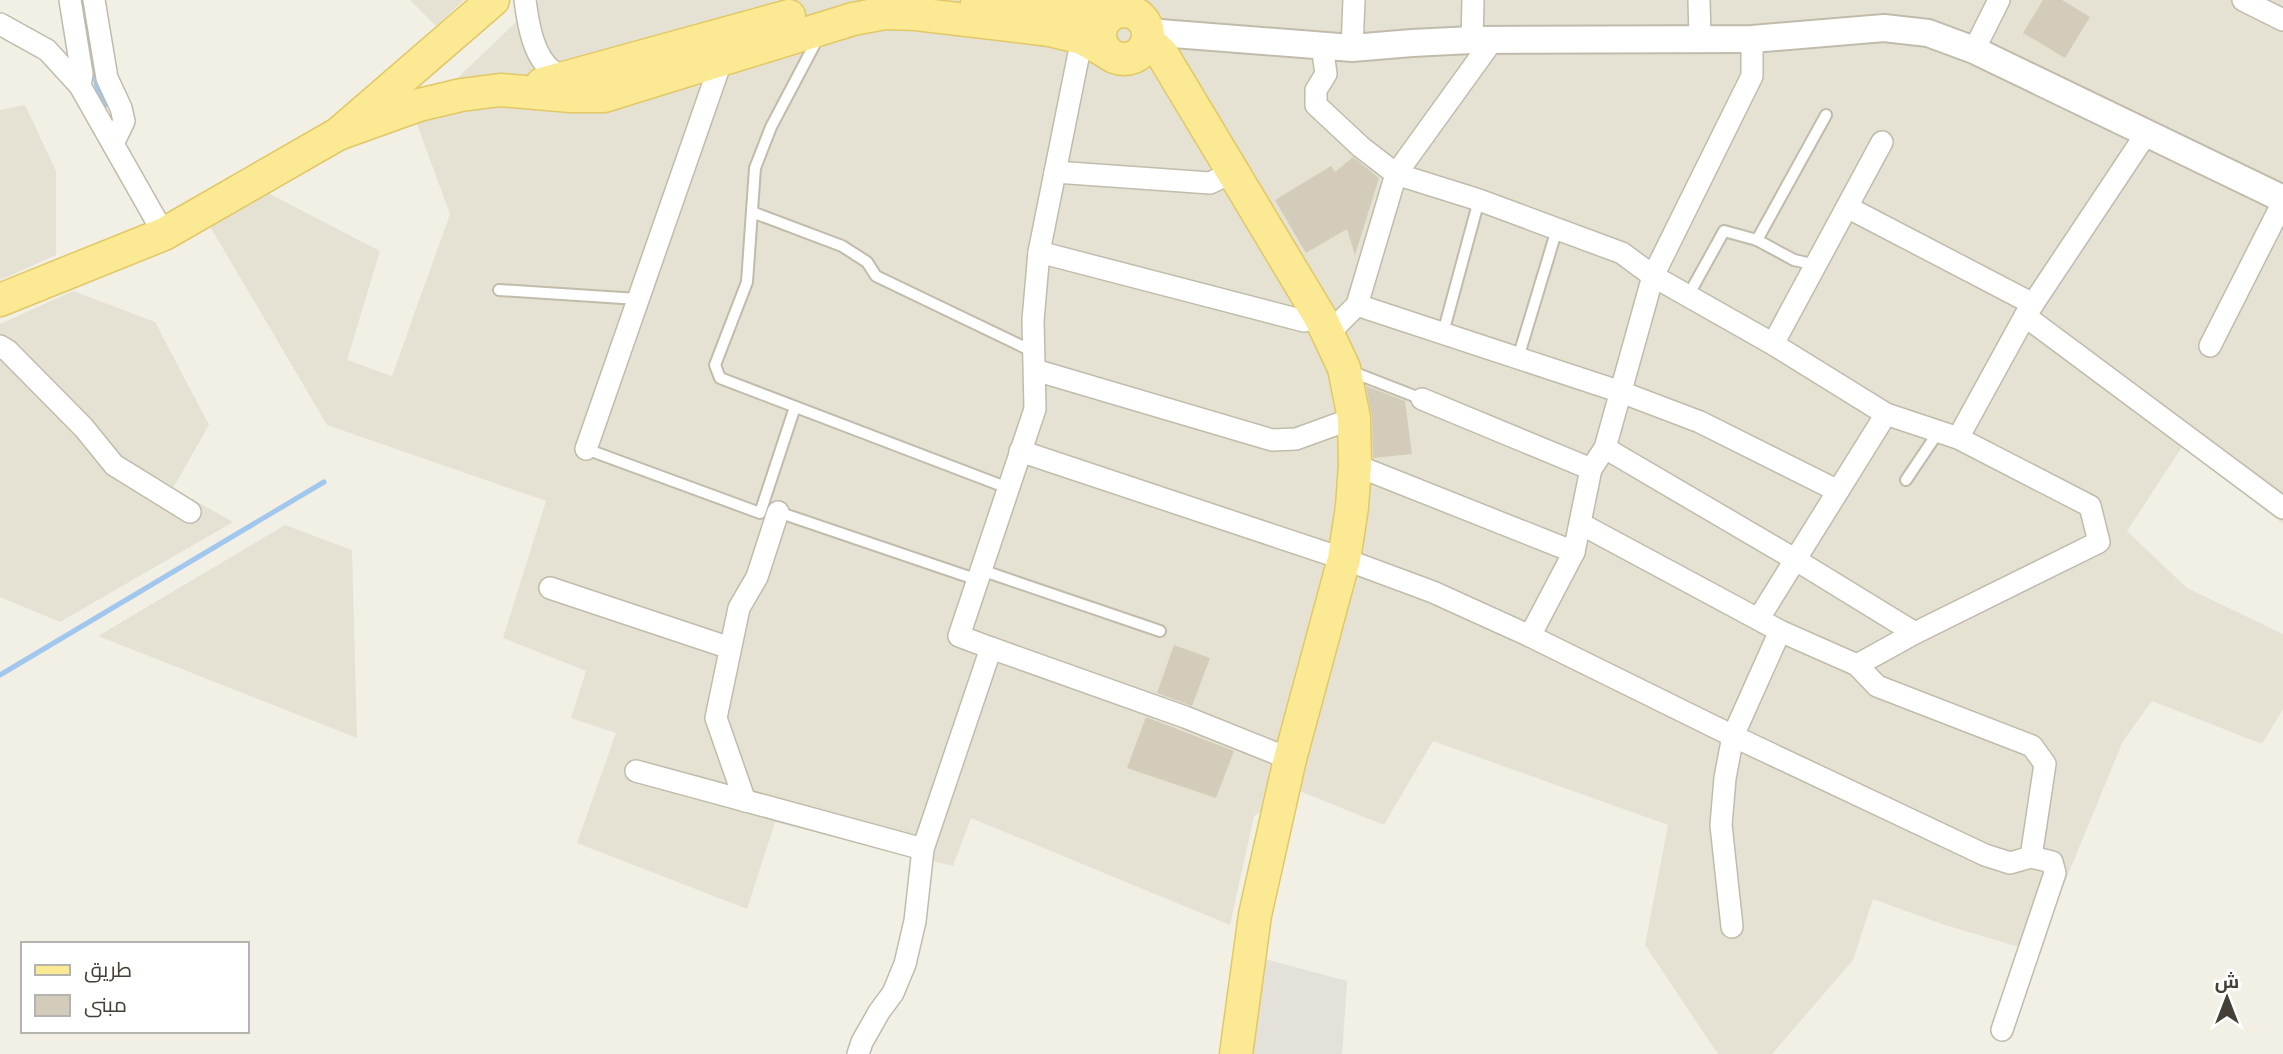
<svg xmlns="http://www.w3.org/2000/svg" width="2283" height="1054" viewBox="0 0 2283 1054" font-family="Overpass,Cairo,sans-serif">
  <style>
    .residential { fill: #e6e2d3 }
    .industrial { fill: #e4e0da }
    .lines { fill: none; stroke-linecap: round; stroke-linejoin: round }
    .stream { stroke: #a1c7ee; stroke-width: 5 }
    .building { fill: #d3ccba }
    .service-casing { stroke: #c0bbaa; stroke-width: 14 }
    .minor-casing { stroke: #c0bbaa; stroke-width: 24 }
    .tertiary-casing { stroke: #c0bbaa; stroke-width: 30 }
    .primary-casing { stroke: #e1c864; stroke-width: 35 }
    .service { stroke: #fff; stroke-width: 10 }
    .minor { stroke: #fff; stroke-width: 21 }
    .tertiary { stroke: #fff; stroke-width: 26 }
    .primary { stroke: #fce994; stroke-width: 32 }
  </style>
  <rect width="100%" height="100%" fill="#f2efe5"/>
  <g class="residential">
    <polygon points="410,0 464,0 436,26"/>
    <polygon points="539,0 2283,0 2283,524 2182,447 2127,531 2187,588 2283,634 2283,709 2262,744 2152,701 2123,741 2036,952 1942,924 1873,899 1853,960 1772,1054 1718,1054 1645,945 1668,825 1433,741 1384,825 1297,790 1254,816 1230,925 971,818 953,866 775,822 747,909 577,843 616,733 571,718 586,671 503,638 546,501 327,425 208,223 264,191 380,251 347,360 392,376 450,214 415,119"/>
    <polygon points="25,105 56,171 56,255 0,280 0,110"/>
    <polygon points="73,291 155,322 209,425 173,488 233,522 60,622 0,597 0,324"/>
    <polygon points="285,525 352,550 357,738 98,636"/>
  </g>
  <polygon class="industrial" points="1261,958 1347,981 1342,1054 1245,1054"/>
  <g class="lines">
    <g class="stream">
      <polyline points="82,0 97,87 105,105"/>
      <polyline points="0,675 324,482"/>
    </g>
  </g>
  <g class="building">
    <polygon points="2043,0 2062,0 2090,17 2065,58 2023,33"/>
    <polygon points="1353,157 1379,178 1355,255 1347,229 1306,253 1275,200 1331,166 1335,172"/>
    <polygon points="1366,386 1405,401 1412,454 1373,458 1372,417"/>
    <polygon points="1174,645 1210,658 1192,706 1157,693"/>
    <polygon points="1146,717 1234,751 1216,798 1127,768"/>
  </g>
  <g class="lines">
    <g class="service-casing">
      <g id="service">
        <polyline points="819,36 771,127 755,168 747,282 715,365 720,378 1008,488"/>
        <polyline points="752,212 842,246 867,262 876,276 1034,352"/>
        <polyline points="1757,240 1826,115"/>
        <polyline points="499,290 638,299"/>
        <polyline points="1688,296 1724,231 1757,240 1794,260 1816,265"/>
        <polyline points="1443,333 1479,200"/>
        <polyline points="1518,358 1557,229"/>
        <polyline points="1350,371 1422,399"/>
        <polyline points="586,449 760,513 795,407"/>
        <polyline points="1906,480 1939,431"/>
        <polyline points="775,511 978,580"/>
        <polyline points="981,570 1160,631"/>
      </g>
    </g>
    <g class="minor-casing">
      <g id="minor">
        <polyline points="70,0 82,74 80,86"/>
        <polyline points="94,0 107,78 121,108 124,121 113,144"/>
        <path d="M525,0c3,23 8,58 29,72 4,3 11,4 16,6"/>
        <polyline points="1699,0 1700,38"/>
        <polyline points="2243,0 2283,20"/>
        <polyline points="0,24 47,50 80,86 164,234"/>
        <polyline points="1472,40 1473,0"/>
        <polyline points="1322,45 1326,74 1316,90 1316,105 1361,147 1396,174 1479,200 1622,253 1653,276 1773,344 1886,414 1958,438 2090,506 2099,542 1915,633 1857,665 1780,631 1581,524"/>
        <polyline points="1352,48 1354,0"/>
        <polyline points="1974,50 1999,0"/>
        <polyline points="1055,172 1210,183 1233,172"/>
        <polyline points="1847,207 2033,304"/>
        <polyline points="1039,252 1304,321 1320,317"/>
        <polyline points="1357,305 1621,392 1700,422 1838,491"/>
        <polyline points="2025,316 2283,508"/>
        <polyline points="1328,334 1357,305 1396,174 1492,41"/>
        <polyline points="1773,344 1882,142"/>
        <polyline points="0,346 8,351 84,428 114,465 190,512"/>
        <polyline points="2210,346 2283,202"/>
        <polyline points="1035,370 1272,440 1296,439 1354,418"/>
        <polyline points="1422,399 1591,469"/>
        <polyline points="1958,438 2025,316 2146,134"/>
        <polyline points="1605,448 1796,560 1915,633"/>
        <polyline points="586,449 722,59"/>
        <polyline points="1020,451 1344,559 1433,592 1530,636 1733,736 1985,855 2010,863 2031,857 2052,862 2055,873 2002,1030"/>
        <polyline points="1355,465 1574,552"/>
        <polyline points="550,588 730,648"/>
        <polyline points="1759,618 1886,414"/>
        <polyline points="1530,636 1574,552 1591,469 1605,448 1653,276 1752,76 1752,39"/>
        <polyline points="991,648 959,636 1035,409 1033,320 1039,252 1082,38"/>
        <polyline points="1857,665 1877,686 2032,746 2045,764 2031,857"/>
        <polyline points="636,771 923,849"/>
        <polyline points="745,801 716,718 739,608 757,577 778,512"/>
        <polyline points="1732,927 1721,825 1725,778 1733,736 1780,631"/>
        <polyline points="858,1054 862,1042 879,1012 893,993 905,964 915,921 923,849 991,648 1185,717 1290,759"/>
      </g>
    </g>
    <g class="tertiary-casing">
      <polyline id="tertiary" points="1148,32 1352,48 1412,43 1472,40 1752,39 1884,28 1928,33 1974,50 2283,199"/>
    </g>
    <g class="primary-casing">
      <g id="primary">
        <polyline points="977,0 1045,5 1112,14"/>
        <circle cx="1124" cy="35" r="24"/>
        <polyline points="1148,41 1162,54 1320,317 1344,368 1354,418 1355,465 1352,507 1344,559 1290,759 1255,915 1236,1054"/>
        <polyline points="542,84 789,16"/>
        <polyline points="338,134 419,105 461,95 500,90 571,96 604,96 853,19 885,13 916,14 1050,30 1082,38 1108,53"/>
        <polyline points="0,300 164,234 338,134 493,0"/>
      </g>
    </g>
    <use href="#service" class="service"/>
    <use href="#minor" class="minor"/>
    <use href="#tertiary" class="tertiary"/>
    <use href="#primary" class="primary"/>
  </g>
  <rect x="21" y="942" width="228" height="91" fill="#ffffff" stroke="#b4b3ae" stroke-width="2"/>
  <rect x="35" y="965" width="35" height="10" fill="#fce994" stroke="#b4b3ae" stroke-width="2"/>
  <text x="84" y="977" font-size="21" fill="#444035">طريق</text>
  <rect x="35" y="995" width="35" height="21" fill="#d3ccba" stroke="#b4b3ae" stroke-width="2"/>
  <text x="84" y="1012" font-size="21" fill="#444035">مبنى</text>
  <g transform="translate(2227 998)" stroke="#ffffff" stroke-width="5" paint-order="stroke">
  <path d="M0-5L12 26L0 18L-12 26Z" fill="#444035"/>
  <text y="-10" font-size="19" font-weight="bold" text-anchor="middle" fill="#444035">ش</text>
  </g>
</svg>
